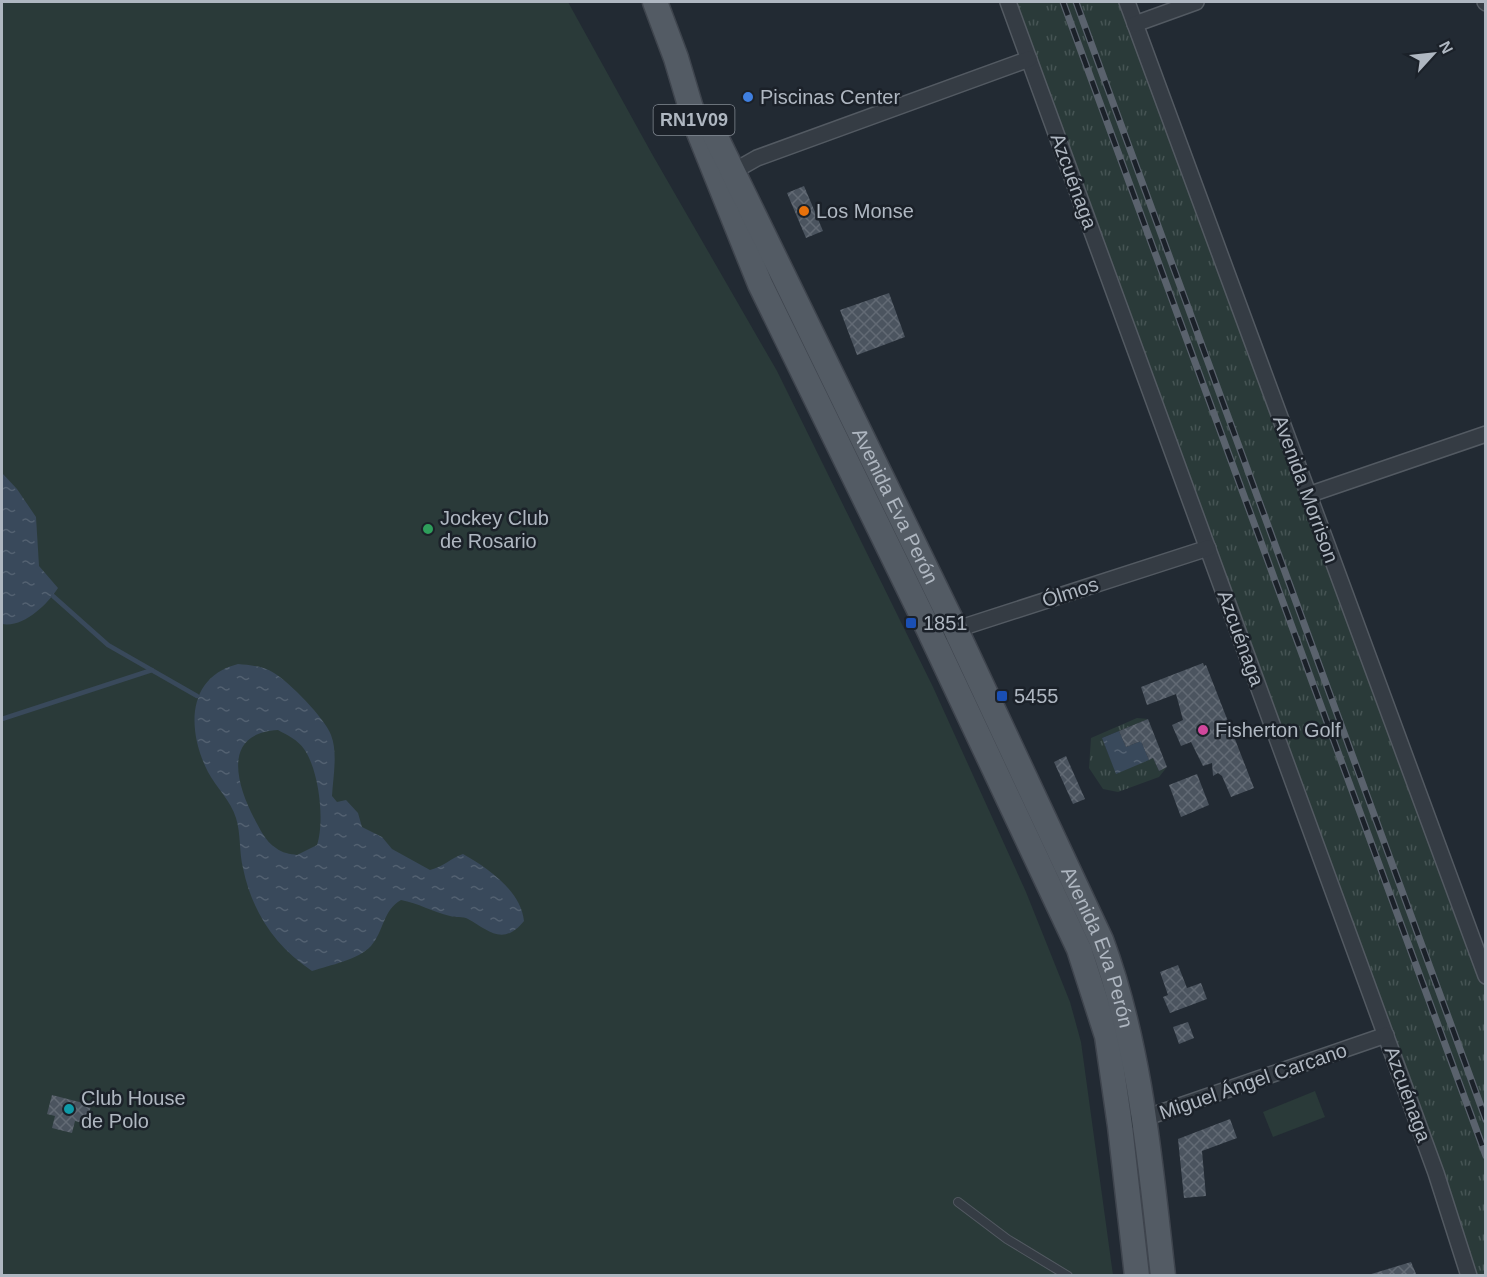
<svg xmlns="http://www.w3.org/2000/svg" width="1487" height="1277" viewBox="0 0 1487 1277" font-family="Arial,sans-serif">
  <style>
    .grass { fill: url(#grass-tufts) }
    .park { fill: #2a3a39 }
    .water { fill: url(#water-ripples); fill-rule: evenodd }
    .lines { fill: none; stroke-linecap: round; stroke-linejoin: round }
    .stream { stroke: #39495b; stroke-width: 4.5 }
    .building { fill: url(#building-cross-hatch) }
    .lane-casing { stroke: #535a62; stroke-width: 10 }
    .street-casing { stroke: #535a62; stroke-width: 18 }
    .primary-casing { stroke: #3f454e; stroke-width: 27 }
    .lane { stroke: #353c44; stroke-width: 8 }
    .street { stroke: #353c44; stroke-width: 15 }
    .primary { stroke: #535b64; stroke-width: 24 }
    .rail-casing { stroke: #5a626d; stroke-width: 7 }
    .rail { stroke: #1b2129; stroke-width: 4.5; stroke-dasharray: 14; stroke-linecap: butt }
    .shop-dot { fill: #3f7fe0; stroke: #1b2129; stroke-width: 2 }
    .food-dot { fill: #e8710a; stroke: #1b2129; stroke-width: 2 }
    .leisure-dot { fill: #2e9e5b; stroke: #1b2129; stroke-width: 2 }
    .transit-dot { fill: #1a4fb4; stroke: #1b2129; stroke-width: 2 }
    .hotel-dot { fill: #d1479c; stroke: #1b2129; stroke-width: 2 }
    .culture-dot { fill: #0f9aa8; stroke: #1b2129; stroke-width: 2 }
    .labels { text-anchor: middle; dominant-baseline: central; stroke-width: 5; stroke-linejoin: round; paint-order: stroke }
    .shield { fill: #1b2129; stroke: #838a93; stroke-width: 1.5 }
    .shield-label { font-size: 18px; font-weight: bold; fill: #afb7c1 }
    .poi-label { font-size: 20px; fill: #afb7c1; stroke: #1b2129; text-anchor: start }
    .street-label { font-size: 20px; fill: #afb7c1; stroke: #1b2129 }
  </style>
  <defs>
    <pattern id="grass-tufts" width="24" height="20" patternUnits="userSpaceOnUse" patternTransform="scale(1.5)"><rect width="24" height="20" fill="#2a3a39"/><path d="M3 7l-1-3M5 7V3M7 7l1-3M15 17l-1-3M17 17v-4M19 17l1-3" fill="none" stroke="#465454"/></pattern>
    <pattern id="water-ripples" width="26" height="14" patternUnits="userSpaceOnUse" patternTransform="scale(1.5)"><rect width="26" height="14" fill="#39495b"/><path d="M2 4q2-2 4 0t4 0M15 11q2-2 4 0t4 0" fill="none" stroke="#536171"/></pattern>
    <pattern id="building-cross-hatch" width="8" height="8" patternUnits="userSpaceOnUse" patternTransform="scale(1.5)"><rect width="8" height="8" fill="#4b545f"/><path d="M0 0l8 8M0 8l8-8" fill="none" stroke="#626a74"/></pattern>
  </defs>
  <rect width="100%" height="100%" fill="#222a33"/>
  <g class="grass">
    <polygon points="1008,2 1127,2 1485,976 1485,1275 1469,1275"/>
    <polygon points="1137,718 1148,719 1102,738 1116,773 1153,758 1159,771 1167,767 1159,777 1118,792 1103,789 1089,768 1091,738"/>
  </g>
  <g class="park">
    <polygon points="2,2 568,2 652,154 777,371 933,687 1026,892 1070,1002 1081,1042 1113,1275 2,1276"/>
    <polygon points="1315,1091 1325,1117 1273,1137 1263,1112"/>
  </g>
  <g class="water">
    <path d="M2,473l15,16 19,28 3,49 19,22c-11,17 -35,40 -56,36z"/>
    <path d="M238,664c12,1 25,2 36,9 15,9 51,45 57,62 7,18 2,42 1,61l5,6 9,-2 12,13 4,14 20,10 10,12 38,21c13,-3 21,-12 33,-16 25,14 58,37 61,67 -21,26 -36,9 -56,-2 -5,-3 -13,-1 -18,-3 -17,-4 -32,-13 -49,-16 -18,10 -17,31 -30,46 -13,14 -41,19 -59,25 -37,-25 -60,-59 -69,-103 -4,-16 -2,-34 -7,-50 -5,-17 -20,-31 -28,-46 -21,-41 -22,-95 30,-108zM278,730c9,5 20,10 26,19 15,21 21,72 13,96l-20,10c-7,-1 -15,-2 -21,-7 -11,-7 -16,-19 -22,-30 -18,-35 -32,-85 24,-88z"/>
    <polygon points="1119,731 1126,747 1141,741 1149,760 1116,774 1102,738"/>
  </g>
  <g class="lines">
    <g class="stream">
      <polyline points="53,596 108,645 197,696"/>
      <polyline points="2,719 152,670"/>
    </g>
  </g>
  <g class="building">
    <polygon points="804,186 823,231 806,238 787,193"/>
    <polygon points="889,293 905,337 857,355 840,310"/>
    <polygon points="1203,663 1204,666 1206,665 1254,788 1231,797 1222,776 1218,773 1213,776 1212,763 1203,766 1191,742 1181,746 1172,725 1183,720 1176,694 1147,705 1141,687"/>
    <polygon points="1148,719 1167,767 1159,771 1153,758 1149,760 1141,741 1126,747 1119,731"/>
    <polygon points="1066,756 1085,799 1073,804 1054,762"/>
    <polygon points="1197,774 1209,805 1181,817 1169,785"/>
    <polygon points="1178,965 1187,988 1201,983 1207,999 1170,1013 1163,997 1168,995 1160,972"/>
    <polygon points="1188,1022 1194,1038 1179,1044 1173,1027"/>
    <polygon points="52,1095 91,1105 87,1124 75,1121 72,1133 52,1128 55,1116 47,1114"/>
    <polygon points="1230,1119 1237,1138 1202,1151 1206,1196 1184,1198 1178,1139"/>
    <polygon points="1411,1262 1417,1276 1368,1276 1368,1275"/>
  </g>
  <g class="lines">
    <g class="lane-casing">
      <polyline id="lane" points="958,1202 1007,1239 1068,1276"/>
    </g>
    <g class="street-casing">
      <g id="street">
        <polyline points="1008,2 1436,1173 1469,1276"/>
        <polyline points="1127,2 1486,976"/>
        <polyline points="1485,2 1486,3"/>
        <polyline points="1135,24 1196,2"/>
        <polyline points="727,175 757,158 1029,59"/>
        <polyline points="1308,495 1486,434"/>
        <polyline points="948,632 1208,548"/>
        <polyline points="1136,1121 1386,1035"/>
      </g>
    </g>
    <g class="primary-casing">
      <g id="primary">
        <polyline points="655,2 676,58 696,125 760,284 926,624 1079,949 1107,1036 1120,1126 1137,1276"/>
        <path id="s1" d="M713,131l242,497 146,312c40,108 49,222 62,336"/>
      </g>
    </g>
    <use href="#lane" class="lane"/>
    <use href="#street" class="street"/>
    <use href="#primary" class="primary"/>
    <g class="rail-casing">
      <g id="rail">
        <polyline points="1063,2 1486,1156"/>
        <polyline points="1076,2 1486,1120"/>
      </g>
    </g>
    <use href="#rail" class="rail"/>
  </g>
  <circle class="shop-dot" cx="748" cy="97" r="6"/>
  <circle class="food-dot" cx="804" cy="211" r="6"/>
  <circle class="leisure-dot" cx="428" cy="529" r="6"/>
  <g class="transit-dot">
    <rect x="905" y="617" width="12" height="12" rx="3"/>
    <rect x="996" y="690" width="12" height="12" rx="3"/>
  </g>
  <circle class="hotel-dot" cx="1203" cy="730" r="6"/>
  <circle class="culture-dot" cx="69" cy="1109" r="6"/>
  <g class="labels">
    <rect class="shield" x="653.5" y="105" width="81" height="30" rx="4.5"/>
    <g class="shield-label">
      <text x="694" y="120">RN1V09</text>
    </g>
    <g class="poi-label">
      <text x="760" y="97">Piscinas Center</text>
      <text x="816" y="211">Los Monse</text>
      <text x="440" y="518">Jockey Club<tspan x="440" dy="23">de Rosario</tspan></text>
      <text x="923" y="623">1851</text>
      <text x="1014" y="696">5455</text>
      <text x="1215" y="730">Fisherton Golf</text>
      <text x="81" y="1098">Club House<tspan x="81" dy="23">de Polo</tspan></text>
    </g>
    <g class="street-label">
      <text transform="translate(1074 181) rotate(70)">Azcuénaga</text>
      <text transform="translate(1306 489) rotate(70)">Avenida Morrison</text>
      <text stroke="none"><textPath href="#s1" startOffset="417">Avenida Eva Perón</textPath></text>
      <text transform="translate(1070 592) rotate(-18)">Ólmos</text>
      <text transform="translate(1241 638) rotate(70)">Azcuénaga</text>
      <text stroke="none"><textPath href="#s1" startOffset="903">Avenida Eva Perón</textPath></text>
      <text transform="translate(1253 1081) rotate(-19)">Miguel Ángel Carcano</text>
      <text transform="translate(1408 1094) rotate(70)">Azcuénaga</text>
    </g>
  </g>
  <rect width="1487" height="1277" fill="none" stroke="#afb7c1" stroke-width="6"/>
  <g transform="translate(1433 54) rotate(63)" stroke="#1b2129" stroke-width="4.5" paint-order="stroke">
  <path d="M0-4.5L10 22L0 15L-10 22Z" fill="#afb7c1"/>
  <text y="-9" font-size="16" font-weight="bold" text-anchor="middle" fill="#afb7c1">N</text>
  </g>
</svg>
